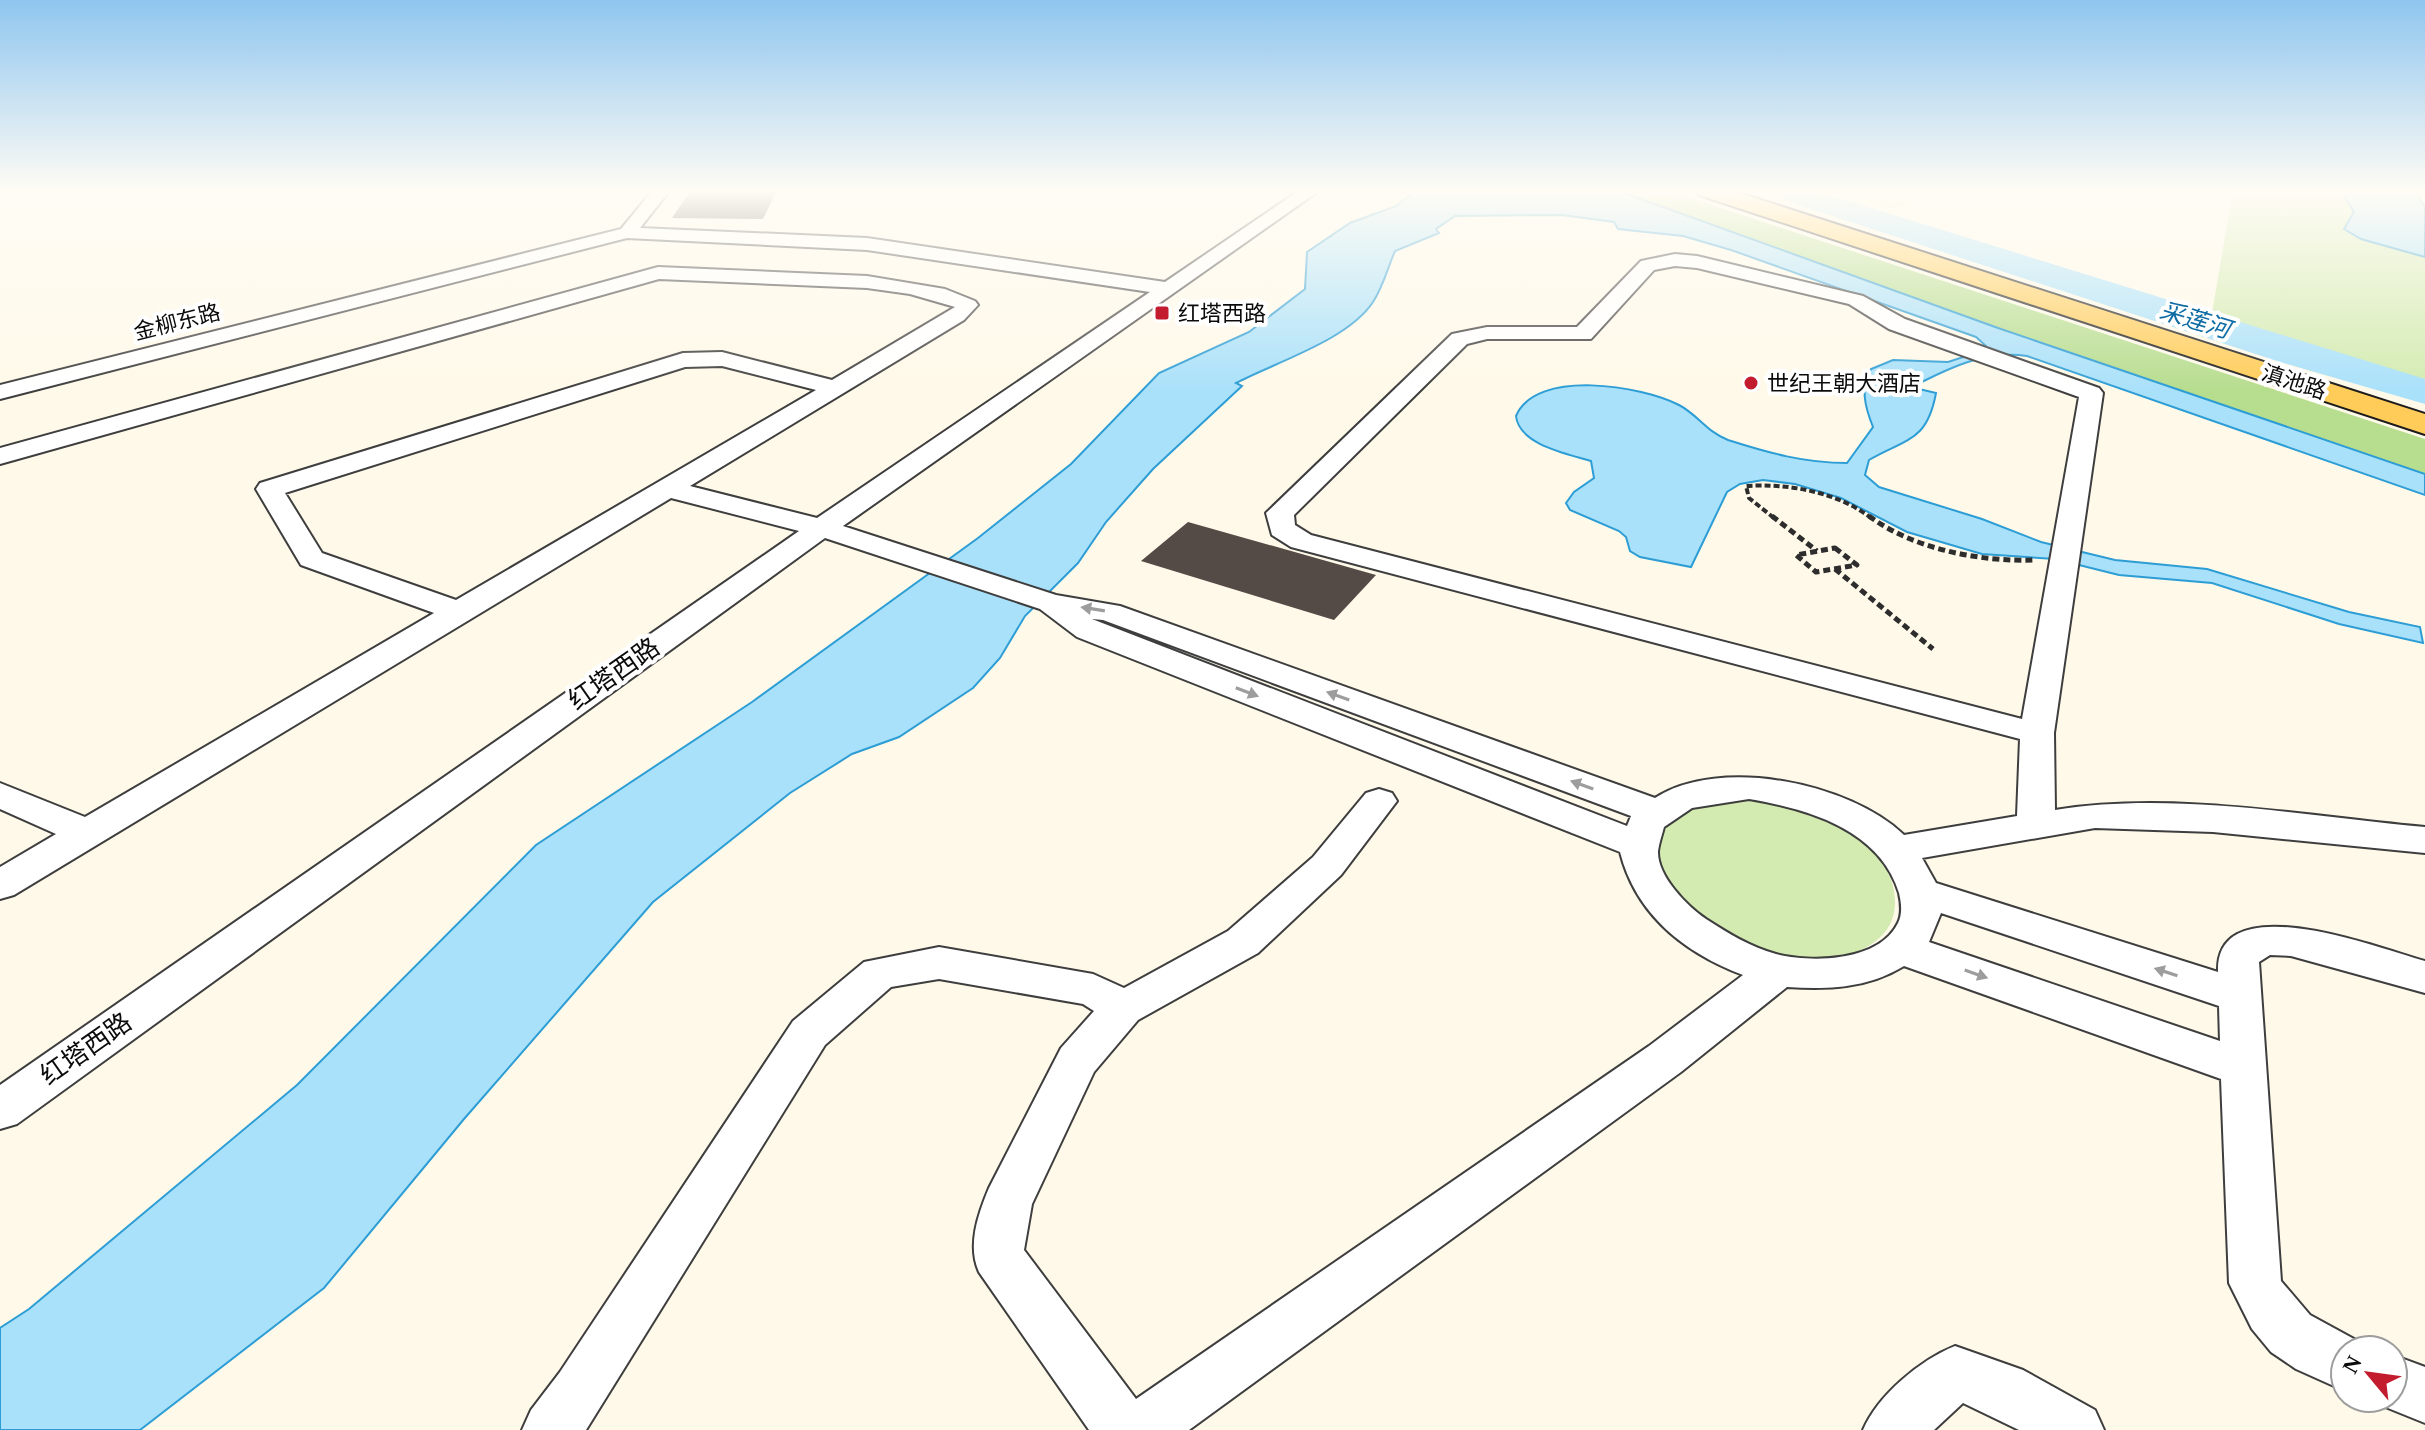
<svg xmlns="http://www.w3.org/2000/svg" width="2425" height="1430" viewBox="0 0 2425 1430" font-family="'Times New Roman','Noto Sans SC',serif">
  <style>
    .green { fill: #d3ebb1 }
    .forest { fill: #b7dd8f }
    .pitch { fill: #e5f2c3 }
    .water { fill: #aae1fa; stroke: #2d9dd5; stroke-width: 2 }
    .lines { fill: none; stroke-linecap: round; stroke-linejoin: round }
    .river { fill: #aae1fa; fill-rule: evenodd }
    .building { fill: #544b47 }
    .minor-casing { stroke: #3e3e3e; stroke-width: 4 }
    .major-casing { stroke: #1c1c1c; stroke-width: 4 }
    .path-far1 { stroke: #2d2d2d; stroke-width: 4; stroke-dasharray: 6 3; stroke-linecap: butt }
    .path { stroke: #2d2d2d; stroke-width: 5; stroke-dasharray: 7 4; stroke-linecap: butt }
    .minor { fill: #fff; fill-rule: evenodd }
    .major { fill: #ffcc59; fill-rule: evenodd }
    .oneway { fill: #9d9d9d }
    .poi-dot { fill: #c21c2e; stroke: #fff; stroke-width: 3 }
    .labels { text-anchor: middle; dominant-baseline: central; stroke-width: 8; stroke-linejoin: round; paint-order: stroke }
    .far-poi-label { font-size: 22px; fill: #0b0b0b; stroke: #fff; text-anchor: start }
    .far-street-label { font-size: 22px; fill: #0b0b0b; stroke: #fff }
    .far-water-label { font-size: 24px; font-style: italic; fill: #0e6ba3; stroke: #fff }
    .street-label { font-size: 26px; fill: #0b0b0b; stroke: #fff }
  </style>
  <rect width="100%" height="100%" fill="#fff9e9"/>
  <g class="green">
    <polygon points="2233,190 2420,190 2419,198 2425,206 2425,383 2211,319"/>
    <path d="M1741,797c51,6 155,38 154,105 0,22 -12,37 -32,47 -21,11 -47,13 -71,9 -14,-3 -34,-3 -47,-10 -30,-15 -57,-41 -84,-60l-7,-52 23,-25z"/>
  </g>
  <polygon class="forest" points="1616,190 1666,190 2425,439 2425,474 1998,328"/>
  <polygon class="pitch" points="1828,190 1882,190 1946,197 2022,190 2012,197 1993,200 1924,201 1891,209"/>
  <g class="water">
    <path d="M1416,190h200l382,138 427,146v21l-398,-139c-39,-6 -74,10 -109,28l1,5 17,4c-9,48 -28,45 -67,67l-4,15 14,12 103,32 59,23 74,18 92,9 142,43 71,15 3,16 -84,-19 -127,-41 -93,-8 -64,-16 -73,-5 -75,-22 -66,-34 -46,-14 -32,-4 -23,4 -13,8 -36,75 -51,-10 -10,-6 -4,-14 -7,-6 -49,-21 -4,-7 8,-11 20,-14 -3,-17c-23,-7 -72,-16 -75,-45 20,-48 127,-30 163,-11 19,10 28,27 49,35 41,13 76,23 119,23l26,-36c-8,-20 -13,-38 -2,-58l22,-9 55,2 37,-12 1,-4 -10,-9 -245,-87 -48,-14 -65,-7 -4,-7 -52,-7 -107,1 -19,13 3,4 -44,18c-7,16 -12,36 -22,51 -25,38 -97,60 -137,81l6,3 -89,83 -47,53 -28,41 -53,53 -25,42 -27,30 -74,49 -47,17 -62,39 -137,109 -189,217 -140,169 -184,142h-140v-102l29,-19 268,-224 239,-240 216,-143 226,-164 93,-74 88,-91 90,-41 56,-43 2,-37 43,-29 46,-17z"/>
    <polygon points="2349,190 2420,190 2419,198 2425,206 2425,257 2361,239 2344,229 2354,212 2344,196"/>
  </g>
  <g class="lines">
    <polygon class="river" points="1767,190 1813,190 2425,379 2425,404 2280,362 1771,196"/>
  </g>
  <g class="building">
    <polygon points="691,190 777,190 763,219 672,218"/>
    <polygon points="1188,522 1376,575 1334,620 1141,561"/>
  </g>
  <g class="lines">
    <g class="minor-casing">
      <g id="minor">
        <path d="M653,190h17l-30,38 227,10 298,44 135,-92h20l-477,336 213,69 64,11 535,192c65,-42 195,-15 249,37l113,-19 3,-77 -729,-192 -19,-12 -6,-22 186,-179 35,-7h90l64,-66 34,-7 22,2 166,40 42,23 194,69 4,5 -49,340 1,77c117,-19 252,6 370,17v26l-212,-21 -118,-4 -173,30 14,25 282,89c-3,-88 162,-23 207,-11v32l-134,-37 -21,-1 -11,7 22,319 29,34 55,30 2,5h-22v41l-49,-22 -25,-17 -19,-23 -23,-46 -8,-204 -317,-113c-36,22 -75,24 -117,21l-106,85 -492,358h-100l-110,-158c-12,-26 -1,-58 10,-84l72,-140 33,-37 -11,-7 -144,-25 -48,8 -66,58 -239,385h-64l9,-20 29,-38 233,-351 71,-59 75,-15 154,27 31,14 104,-57 85,-74 53,-64 13,-4 13,4 5,8 -56,74 -83,78 -120,67 -44,52 -62,132 -8,46 112,149 513,-353 94,-71c-58,-22 -107,-60 -123,-123l-543,-215 -37,-28 -215,-71 -808,586 -17,5v-44l799,-554 -128,-33 -657,397 -14,4v-32l56,-33 -56,-25v-26l85,34 349,-204 -133,-48 -45,-76 4,-6 423,-130 39,-1 110,28 123,-73 -45,-13 -43,-6 -208,-9 -659,185v-16l658,-181 209,9 78,13 30,12 3,4 -14,15 -274,166 127,32 333,-226 -283,-42 -240,-12 -627,161v-14l621,-156zM1675,266l22,2 152,36 40,25 190,68 -57,322 -711,-184 -16,-10 -1,-10 173,-171 20,-5h104l63,-69zM722,366l94,24 -360,210 -134,-47 -37,-60 400,-126zM1092,619l11,1 528,196 -4,10zM1749,799c60,10 131,31 150,94 2,9 4,20 -1,30 -19,39 -87,40 -122,31 -26,-7 -48,-21 -70,-35 -19,-13 -49,-43 -48,-68 1,-8 4,-16 6,-24l28,-19zM1941,913l278,93 1,35 -291,-99z"/>
        <path d="M1955,1346l68,24 72,40 9,20h-85l-56,-27 -29,27h-71c15,-35 57,-70 92,-84z"/>
        <polygon points="2393,1355 2425,1367 2425,1423 2373,1402 2371,1398 2393,1398"/>
      </g>
    </g>
    <g class="major-casing">
      <polygon id="major" points="1696,190 1730,190 2425,414 2425,434 1699,195"/>
    </g>
    <path class="path-far1" d="M1774,518l-25,-20 -3,-12c41,-3 92,6 125,32"/>
    <g class="path">
      <polyline points="1772,516 1817,551"/>
      <path d="M1869,516c44,33 111,46 166,44"/>
      <polygon points="1835,548 1857,565 1816,572 1796,555"/>
      <polyline points="1835,569 1933,649"/>
    </g>
    <use href="#minor" class="minor"/>
    <use href="#major" class="major"/>
  </g>
  <defs><path id="oneway-solid" d="M-6-.8H1V-3.2L6.5 0L1 3.2V.8H-6Z" transform="scale(2)"/></defs>
  <g class="oneway">
    <use href="#oneway-solid" transform="translate(1093 609) rotate(-171)"/>
    <use href="#oneway-solid" transform="translate(1247 692) rotate(21)"/>
    <use href="#oneway-solid" transform="translate(1338 696) rotate(-160)"/>
    <use href="#oneway-solid" transform="translate(1582 785) rotate(-160)"/>
    <use href="#oneway-solid" transform="translate(2166 972) rotate(-162)"/>
    <use href="#oneway-solid" transform="translate(1976 974) rotate(19)"/>
  </g>
  <linearGradient id="sky" x2="0" y2="1"><stop stop-color="#8fc6ef"/><stop offset="0.49" stop-color="#fffcf5"/><stop offset="1" stop-color="#fffcf5" stop-opacity="0"/></linearGradient>
  <rect width="2425" height="390" fill="url(#sky)"/>
  <g class="poi-dot">
    <rect x="1154" y="305" width="16" height="16" rx="4"/>
    <circle cx="1751" cy="383" r="8"/>
  </g>
  <g class="labels">
    <g class="far-poi-label">
      <text x="1178" y="313">红塔西路</text>
      <text x="1767" y="383">世纪王朝大酒店</text>
    </g>
    <g class="far-street-label">
      <text transform="translate(177 322) rotate(-14)">金柳东路</text>
      <text transform="translate(2294 382) rotate(18)">滇池路</text>
    </g>
    <g class="far-water-label">
      <text transform="translate(2195 320) rotate(17)">采莲河</text>
    </g>
    <g class="street-label">
      <text transform="translate(614 674) rotate(-35)">红塔西路</text>
      <text transform="translate(86 1049) rotate(-35)">红塔西路</text>
    </g>
  </g>
  <g transform="translate(2369 1374) rotate(299)"><circle r="38" fill="#ffffff" stroke="#9d9d9d" stroke-width="2"/>
  <path d="M0-6L14 30L0 20L-14 30Z" fill="#c21c2e"/>
  <text y="-12" font-size="22" font-weight="bold" text-anchor="middle" fill="#0b0b0b">N</text>
  </g>
</svg>
